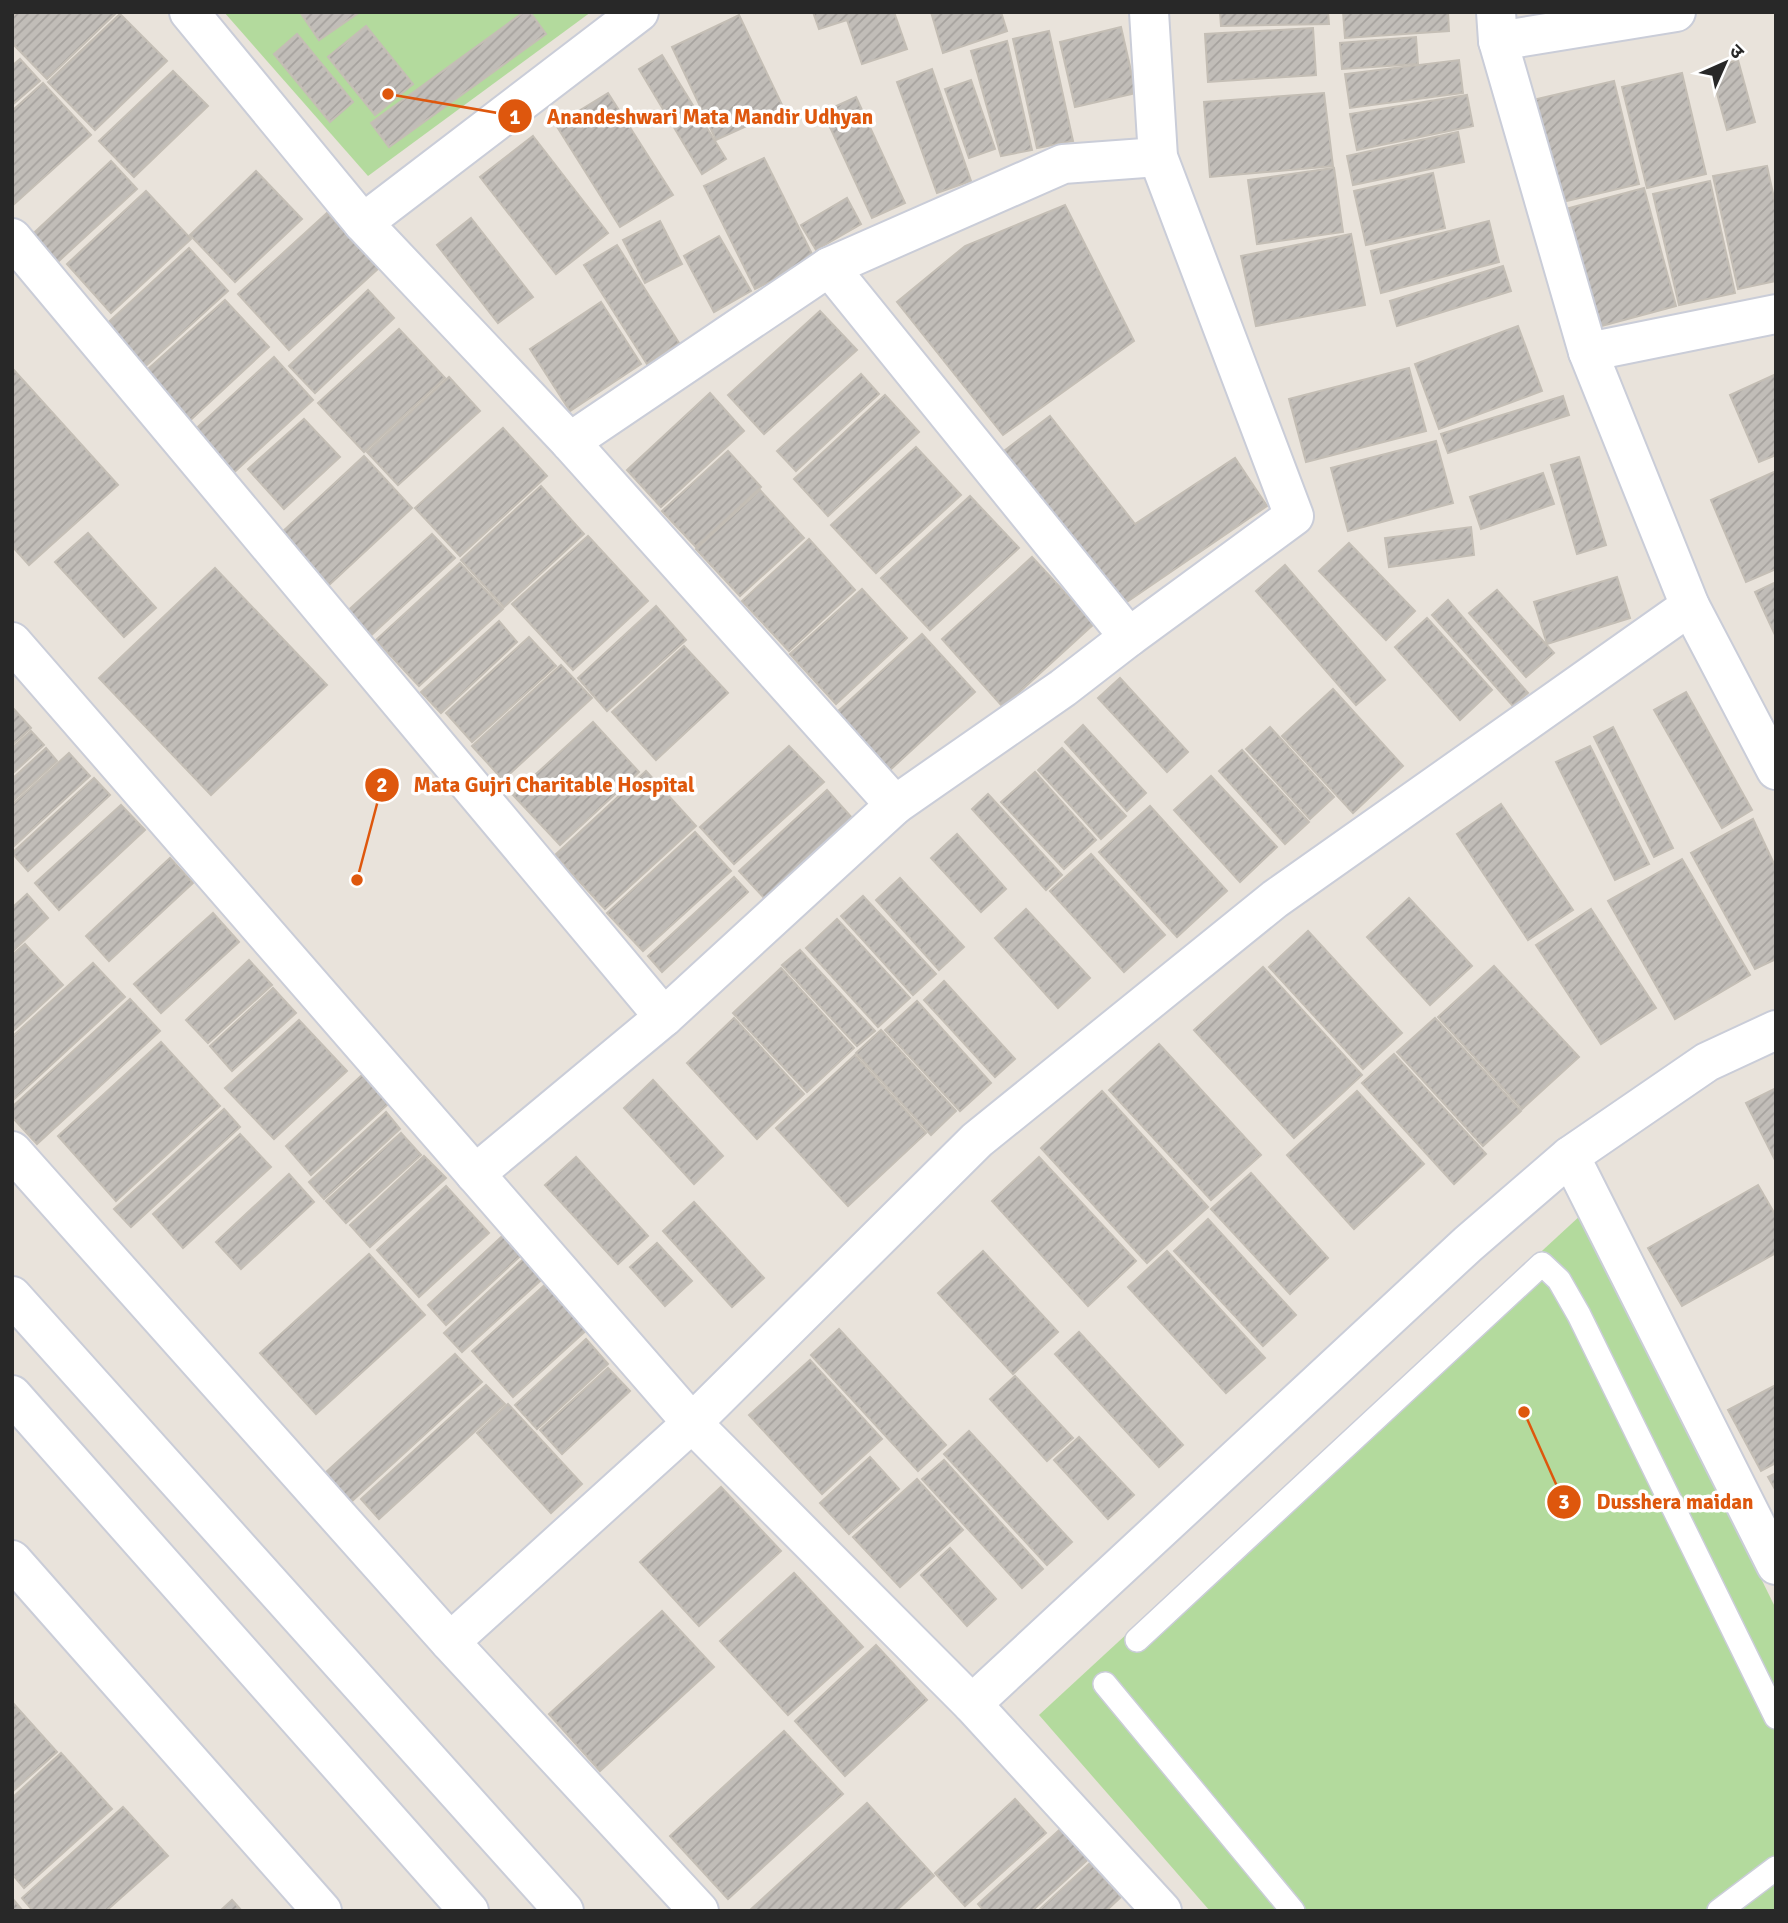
<svg xmlns="http://www.w3.org/2000/svg" width="1788" height="1923" viewBox="0 0 1788 1923" font-family="Signika,'Noto Sans Devanagari',sans-serif">
  <style>
    .park { fill: #b3da9d }
    .building { fill: url(#building-hatch); stroke: #c4beb5; stroke-width: 2 }
    .lines { fill: none; stroke-linecap: round; stroke-linejoin: round }
    .service-casing { stroke: #cacdd8; stroke-width: 26 }
    .minor-casing { stroke: #cacdd8; stroke-width: 42 }
    .tertiary-casing { stroke: #cacdd8; stroke-width: 42 }
    .service { stroke: #fff; stroke-width: 23 }
    .minor { stroke: #fff; stroke-width: 38 }
    .tertiary { stroke: #fff; stroke-width: 38 }
    .leader { fill: none; stroke: #de570d; stroke-width: 2.5 }
    .callout-dot { fill: #de570d; stroke: #fff; stroke-width: 2.5 }
    .mark-label { font-size: 21px; text-anchor: middle; font-weight: bold; fill: #fff }
    .callout-label { font-size: 21px; text-anchor: middle; font-weight: bold; fill: #de570d; stroke: #fff; stroke-width: 7; stroke-linejoin: round; paint-order: stroke }
  </style>
  <defs>
    <pattern id="building-hatch" width="6" height="6" patternUnits="userSpaceOnUse" patternTransform="scale(1.75)"><rect width="6" height="6" fill="#c1bdb8"/><path d="M-1 1l2-2M0 6l6-6M5 7l2-2" fill="none" stroke="#a6a29e"/></pattern>
  </defs>
  <rect width="100%" height="100%" fill="#e9e3db"/>
  <g class="park">
    <polygon points="224,12 591,12 368,176"/>
    <polygon points="1582,1214 1776,1609 1776,1911 1210,1911 1039,1715"/>
  </g>
  <g class="building">
    <polygon points="17,12 117,12 47,79 12,43 12,17"/>
    <polygon points="300,12 360,12 319,40"/>
    <polygon points="524,12 530,12 546,34 389,147 371,123"/>
    <polygon points="813,12 894,12 907,49 862,64 847,20 819,29"/>
    <polygon points="931,12 1001,12 1007,31 943,53"/>
    <polygon points="1220,12 1328,12 1329,24 1221,26"/>
    <polygon points="1343,12 1448,12 1449,31 1345,38"/>
    <polygon points="120,14 167,61 95,130 48,82"/>
    <polygon points="739,15 784,109 716,140 672,47"/>
    <polygon points="366,26 413,84 375,115 328,57"/>
    <polygon points="1121,27 1136,93 1075,107 1060,42"/>
    <polygon points="1313,28 1316,75 1208,82 1205,34"/>
    <polygon points="1049,31 1073,141 1037,148 1013,39"/>
    <polygon points="297,34 353,102 330,122 274,54"/>
    <polygon points="1416,37 1418,64 1342,69 1340,43"/>
    <polygon points="1007,41 1032,150 1001,156 971,51"/>
    <polygon points="662,55 726,159 702,174 639,69"/>
    <polygon points="20,59 40,81 12,105 12,66"/>
    <polygon points="1459,60 1463,93 1350,108 1345,74"/>
    <polygon points="1738,60 1755,122 1727,130 1710,68"/>
    <polygon points="932,69 971,181 937,193 897,82"/>
    <polygon points="173,71 208,106 134,177 99,141"/>
    <polygon points="1682,73 1706,174 1647,188 1622,87"/>
    <polygon points="971,80 995,149 969,158 945,89"/>
    <polygon points="1614,81 1639,184 1558,203 1533,100"/>
    <polygon points="43,83 91,135 12,206 12,111"/>
    <polygon points="608,93 673,195 620,227 556,125"/>
    <polygon points="1324,93 1333,166 1210,177 1204,102"/>
    <polygon points="1467,95 1473,126 1357,150 1350,114"/>
    <polygon points="856,97 905,203 872,218 823,112"/>
    <polygon points="1458,132 1464,162 1353,185 1347,156"/>
    <polygon points="533,136 608,233 556,274 480,177"/>
    <polygon points="764,158 815,260 755,289 704,186"/>
    <polygon points="111,161 137,189 48,271 23,243"/>
    <polygon points="1767,166 1776,207 1776,281 1738,289 1713,176"/>
    <polygon points="1334,168 1343,232 1257,244 1248,180"/>
    <polygon points="256,171 302,219 235,282 190,235"/>
    <polygon points="1433,173 1445,228 1366,245 1354,191"/>
    <polygon points="1710,181 1735,293 1679,305 1653,194"/>
    <polygon points="1644,188 1676,306 1594,328 1562,210"/>
    <polygon points="146,191 191,239 111,313 67,264"/>
    <polygon points="847,198 861,224 816,250 801,225"/>
    <polygon points="1065,205 1134,341 1003,435 897,302 965,246"/>
    <polygon points="327,213 379,268 289,350 238,294"/>
    <polygon points="471,218 533,297 498,323 437,245"/>
    <polygon points="660,221 682,264 645,283 623,240"/>
    <polygon points="1489,221 1499,262 1381,293 1371,251"/>
    <polygon points="1351,234 1365,305 1256,326 1241,256"/>
    <polygon points="719,236 751,291 714,312 684,256"/>
    <polygon points="617,245 679,343 647,364 584,265"/>
    <polygon points="189,248 228,291 139,372 100,330"/>
    <polygon points="1503,266 1511,291 1397,326 1390,301"/>
    <polygon points="368,290 394,318 315,393 289,366"/>
    <polygon points="225,300 269,347 184,426 139,377"/>
    <polygon points="601,302 641,364 570,411 530,349"/>
    <polygon points="820,311 857,350 764,434 728,395"/>
    <polygon points="1518,326 1542,391 1439,429 1415,364"/>
    <polygon points="399,329 445,378 364,452 318,403"/>
    <polygon points="274,357 313,400 229,477 190,434"/>
    <polygon points="12,368 118,485 29,565 12,546"/>
    <polygon points="1409,368 1426,431 1306,462 1289,399"/>
    <polygon points="861,374 879,394 796,471 777,451"/>
    <polygon points="1776,374 1776,455 1759,462 1730,395"/>
    <polygon points="449,377 480,411 398,485 367,452"/>
    <polygon points="710,393 744,431 661,507 627,470"/>
    <polygon points="885,395 919,432 828,516 794,479"/>
    <polygon points="1563,396 1569,415 1448,453 1441,434"/>
    <polygon points="1050,416 1135,524 1235,458 1267,506 1124,604 1004,451"/>
    <polygon points="304,419 340,457 284,509 248,469"/>
    <polygon points="503,428 547,476 460,556 415,508"/>
    <polygon points="1436,441 1453,503 1348,531 1331,468"/>
    <polygon points="916,447 961,495 876,573 831,525"/>
    <polygon points="728,451 761,487 696,547 662,511"/>
    <polygon points="364,456 412,508 329,585 281,533"/>
    <polygon points="1579,457 1606,545 1577,554 1551,465"/>
    <polygon points="1776,471 1776,569 1746,582 1711,500"/>
    <polygon points="1543,473 1554,504 1481,529 1470,497"/>
    <polygon points="541,486 584,534 504,607 461,560"/>
    <polygon points="760,490 804,538 740,596 696,549"/>
    <polygon points="970,496 1019,548 930,630 881,578"/>
    <polygon points="1471,527 1474,555 1389,567 1385,538"/>
    <polygon points="88,533 156,608 124,637 55,562"/>
    <polygon points="432,534 455,558 366,640 343,615"/>
    <polygon points="588,536 648,601 573,670 512,604"/>
    <polygon points="809,539 855,590 789,651 742,601"/>
    <polygon points="1349,543 1415,611 1386,640 1319,571"/>
    <polygon points="1032,557 1094,624 1003,707 942,639"/>
    <polygon points="460,563 503,609 419,686 376,640"/>
    <polygon points="1285,565 1385,680 1356,705 1256,591"/>
    <polygon points="215,568 327,685 211,795 99,678"/>
    <polygon points="1617,577 1630,618 1547,644 1534,602"/>
    <polygon points="1776,582 1776,637 1755,592"/>
    <polygon points="862,589 907,638 836,704 790,654"/>
    <polygon points="1497,590 1554,653 1526,677 1469,613"/>
    <polygon points="1448,600 1528,693 1513,706 1432,615"/>
    <polygon points="656,606 686,640 607,711 578,678"/>
    <polygon points="1427,618 1492,690 1460,720 1395,647"/>
    <polygon points="499,621 517,642 441,713 421,692"/>
    <polygon points="922,634 975,692 890,770 837,712"/>
    <polygon points="529,637 556,666 472,742 446,713"/>
    <polygon points="684,646 728,693 656,760 612,712"/>
    <polygon points="561,665 592,698 503,780 472,746"/>
    <polygon points="1120,678 1188,752 1167,772 1098,698"/>
    <polygon points="1333,689 1403,766 1353,813 1282,736"/>
    <polygon points="1686,692 1752,810 1722,828 1654,710"/>
    <polygon points="12,707 31,728 12,745"/>
    <polygon points="593,722 639,772 560,845 513,795"/>
    <polygon points="1083,725 1146,793 1127,811 1065,742"/>
    <polygon points="1270,727 1334,797 1310,819 1246,749"/>
    <polygon points="1613,727 1673,848 1654,857 1594,737"/>
    <polygon points="31,731 44,745 12,774 12,748"/>
    <polygon points="789,746 824,782 734,864 700,827"/>
    <polygon points="1590,746 1649,864 1615,880 1556,762"/>
    <polygon points="46,748 57,761 12,802 12,779"/>
    <polygon points="1062,748 1126,816 1101,839 1038,770"/>
    <polygon points="1242,750 1309,822 1285,844 1219,771"/>
    <polygon points="69,753 90,776 12,848 12,805"/>
    <polygon points="646,771 696,826 605,909 555,855"/>
    <polygon points="1035,772 1096,840 1064,869 1001,802"/>
    <polygon points="1211,776 1277,847 1240,882 1174,810"/>
    <polygon points="94,778 110,795 28,871 12,853"/>
    <polygon points="827,790 853,819 766,900 739,871"/>
    <polygon points="988,794 1062,875 1046,890 972,809"/>
    <polygon points="1501,804 1573,910 1528,940 1457,834"/>
    <polygon points="121,805 145,830 59,910 35,883"/>
    <polygon points="1150,806 1227,891 1177,937 1099,852"/>
    <polygon points="1753,819 1776,868 1776,959 1755,969 1691,853"/>
    <polygon points="695,832 731,871 643,951 607,913"/>
    <polygon points="957,834 1006,889 981,912 931,858"/>
    <polygon points="1091,854 1165,935 1124,972 1050,891"/>
    <polygon points="170,858 193,883 109,961 86,936"/>
    <polygon points="1682,859 1750,975 1675,1019 1608,901"/>
    <polygon points="734,877 748,892 662,972 648,956"/>
    <polygon points="900,878 964,947 939,970 876,900"/>
    <polygon points="27,894 48,918 12,952 12,908"/>
    <polygon points="863,896 936,974 913,995 841,916"/>
    <polygon points="1409,898 1472,966 1430,1005 1367,937"/>
    <polygon points="1026,909 1090,978 1058,1008 995,938"/>
    <polygon points="1591,909 1656,1008 1601,1044 1536,945"/>
    <polygon points="213,913 239,942 161,1013 134,984"/>
    <polygon points="837,919 910,998 878,1027 806,948"/>
    <polygon points="1308,931 1402,1033 1363,1069 1269,967"/>
    <polygon points="25,944 63,985 12,1032 12,955"/>
    <polygon points="800,950 875,1031 857,1046 782,965"/>
    <polygon points="249,960 272,985 208,1043 186,1020"/>
    <polygon points="93,963 125,997 12,1101 12,1037"/>
    <polygon points="1494,966 1579,1057 1522,1109 1438,1017"/>
    <polygon points="1263,967 1362,1075 1294,1138 1194,1030"/>
    <polygon points="781,968 854,1048 807,1092 733,1013"/>
    <polygon points="944,981 1015,1059 995,1077 924,1000"/>
    <polygon points="273,988 296,1013 232,1071 210,1046"/>
    <polygon points="130,999 160,1031 37,1144 12,1117 12,1107"/>
    <polygon points="917,1001 991,1083 960,1111 885,1030"/>
    <polygon points="734,1018 804,1094 757,1139 687,1063"/>
    <polygon points="1435,1018 1521,1111 1483,1146 1397,1052"/>
    <polygon points="299,1020 347,1071 274,1139 225,1088"/>
    <polygon points="881,1030 956,1111 931,1135 856,1053"/>
    <polygon points="161,1042 220,1106 116,1201 58,1136"/>
    <polygon points="1159,1044 1261,1155 1211,1200 1109,1090"/>
    <polygon points="1394,1054 1486,1154 1454,1184 1362,1083"/>
    <polygon points="855,1055 926,1133 848,1206 776,1128"/>
    <polygon points="362,1075 388,1104 311,1175 286,1146"/>
    <polygon points="653,1080 723,1156 694,1184 624,1108"/>
    <polygon points="1776,1088 1776,1162 1746,1103"/>
    <polygon points="1102,1091 1208,1207 1147,1263 1041,1148"/>
    <polygon points="1357,1091 1424,1164 1354,1229 1287,1155"/>
    <polygon points="224,1109 240,1127 131,1227 114,1209"/>
    <polygon points="386,1112 400,1129 324,1199 309,1182"/>
    <polygon points="401,1133 421,1155 346,1223 326,1201"/>
    <polygon points="240,1134 271,1167 183,1248 153,1214"/>
    <polygon points="424,1156 446,1178 370,1247 350,1225"/>
    <polygon points="576,1157 648,1236 618,1264 545,1185"/>
    <polygon points="1039,1157 1136,1261 1088,1306 992,1201"/>
    <polygon points="1251,1173 1328,1258 1290,1294 1211,1209"/>
    <polygon points="289,1174 314,1202 241,1269 216,1242"/>
    <polygon points="1758,1185 1776,1216 1776,1253 1682,1306 1648,1248"/>
    <polygon points="446,1186 489,1233 419,1297 377,1250"/>
    <polygon points="694,1202 764,1278 732,1307 663,1231"/>
    <polygon points="1208,1219 1296,1315 1263,1346 1174,1251"/>
    <polygon points="511,1228 529,1248 446,1325 428,1305"/>
    <polygon points="657,1243 692,1281 665,1306 630,1267"/>
    <polygon points="983,1251 1058,1332 1013,1374 938,1293"/>
    <polygon points="1167,1251 1265,1358 1226,1393 1128,1287"/>
    <polygon points="531,1252 550,1272 462,1352 444,1333"/>
    <polygon points="369,1254 425,1315 316,1414 260,1353"/>
    <polygon points="548,1282 590,1327 513,1397 472,1351"/>
    <polygon points="839,1329 946,1445 918,1471 811,1355"/>
    <polygon points="1079,1332 1183,1445 1159,1467 1055,1354"/>
    <polygon points="586,1339 608,1364 537,1429 515,1405"/>
    <polygon points="455,1354 482,1382 351,1502 325,1473"/>
    <polygon points="810,1360 882,1439 822,1494 749,1415"/>
    <polygon points="608,1368 630,1391 562,1454 540,1430"/>
    <polygon points="1015,1376 1073,1438 1047,1461 990,1399"/>
    <polygon points="486,1385 505,1404 379,1519 361,1499"/>
    <polygon points="1776,1385 1776,1463 1761,1471 1728,1410"/>
    <polygon points="508,1404 582,1484 551,1513 477,1433"/>
    <polygon points="969,1431 1072,1542 1047,1565 944,1454"/>
    <polygon points="1079,1437 1134,1495 1108,1519 1054,1460"/>
    <polygon points="870,1457 899,1489 849,1534 820,1503"/>
    <polygon points="944,1460 1043,1569 1022,1588 922,1479"/>
    <polygon points="1776,1473 1776,1491 1768,1477"/>
    <polygon points="917,1479 963,1530 900,1587 853,1537"/>
    <polygon points="721,1487 781,1551 699,1626 640,1562"/>
    <polygon points="950,1548 996,1599 967,1626 921,1575"/>
    <polygon points="794,1573 863,1647 788,1715 720,1641"/>
    <polygon points="662,1611 714,1667 600,1771 549,1714"/>
    <polygon points="876,1645 927,1700 845,1776 795,1721"/>
    <polygon points="12,1702 57,1752 12,1792"/>
    <polygon points="784,1731 843,1794 728,1899 670,1836"/>
    <polygon points="61,1753 112,1809 24,1888 12,1874 12,1798"/>
    <polygon points="1015,1799 1046,1833 965,1906 935,1873"/>
    <polygon points="867,1803 934,1876 896,1911 749,1911"/>
    <polygon points="123,1807 168,1856 106,1911 33,1911 22,1898"/>
    <polygon points="1066,1824 1094,1854 1032,1911 984,1911 978,1904"/>
    <polygon points="1090,1863 1121,1897 1106,1911 1038,1911"/>
    <polygon points="12,1898 23,1911 12,1911"/>
    <polygon points="232,1900 242,1911 220,1911"/>
  </g>
  <g class="lines">
    <g class="service-casing">
      <g id="service">
        <polyline points="1137,1640 1542,1264 1559,1280 1579,1315 1776,1717"/>
        <polyline points="1105,1684 1293,1911"/>
        <polyline points="1719,1911 1776,1868"/>
      </g>
    </g>
    <g class="minor-casing">
      <g id="minor">
        <polyline points="189,12 363,223 570,442 895,805"/>
        <polyline points="1496,12 1498,41 1588,352 1690,606 1776,770"/>
        <polyline points="1498,41 1676,12"/>
        <polyline points="363,223 639,12"/>
        <polyline points="12,238 664,1017"/>
        <polyline points="829,267 1129,637"/>
        <polyline points="1588,352 1776,314"/>
        <polyline points="570,442 829,267 1063,164 1158,157"/>
        <polyline points="12,642 692,1423 972,1704 1162,1911"/>
        <polyline points="12,1151 450,1642 699,1911"/>
        <polyline points="1570,1156 1776,1565"/>
        <polyline points="475,1174 664,1017 895,805 1063,688 1129,637 1294,516 1158,157 1149,12"/>
        <polyline points="12,1560 322,1911"/>
        <polyline points="450,1642 692,1423 977,1140 1275,899 1690,606"/>
        <polyline points="972,1704 1468,1244 1570,1156 1707,1062 1776,1030"/>
      </g>
    </g>
    <g class="tertiary-casing">
      <g id="tertiary">
        <polyline points="12,1296 564,1911"/>
        <polyline points="12,1395 469,1911"/>
      </g>
    </g>
    <use href="#service" class="service"/>
    <use href="#minor" class="minor"/>
    <use href="#tertiary" class="tertiary"/>
  </g>
  <path class="leader" d="M388 94L515 116M357 880L382 785M1524 1412L1564 1502"/>
  <g class="callout-dot">
    <circle cx="388" cy="94" r="7"/>
    <circle cx="357" cy="880" r="7"/>
    <circle cx="1524" cy="1412" r="7"/>
    <circle cx="515" cy="116" r="18"/>
    <circle cx="382" cy="785" r="18"/>
    <circle cx="1564" cy="1502" r="18"/>
  </g>
  <g class="mark-label">
    <text x="515" y="124">1</text>
    <text x="382" y="792">2</text>
    <text x="1564" y="1509">3</text>
  </g>
  <g class="callout-label">
    <text x="710" y="124">Anandeshwari Mata Mandir Udhyan</text>
    <text x="554" y="792">Mata Gujri Charitable Hospital</text>
    <text x="1675" y="1509">Dusshera maidan</text>
  </g>
  <rect width="1788" height="1923" fill="none" stroke="#282828" stroke-width="28"/>
  <g transform="translate(1725 63) rotate(45)" stroke="#ffffff" stroke-width="5" paint-order="stroke">
  <path d="M0-5L12 26L0 18L-12 26Z" fill="#282828"/>
  <text y="-10" font-size="19" font-weight="bold" text-anchor="middle" fill="#282828">उ</text>
  </g>
</svg>
